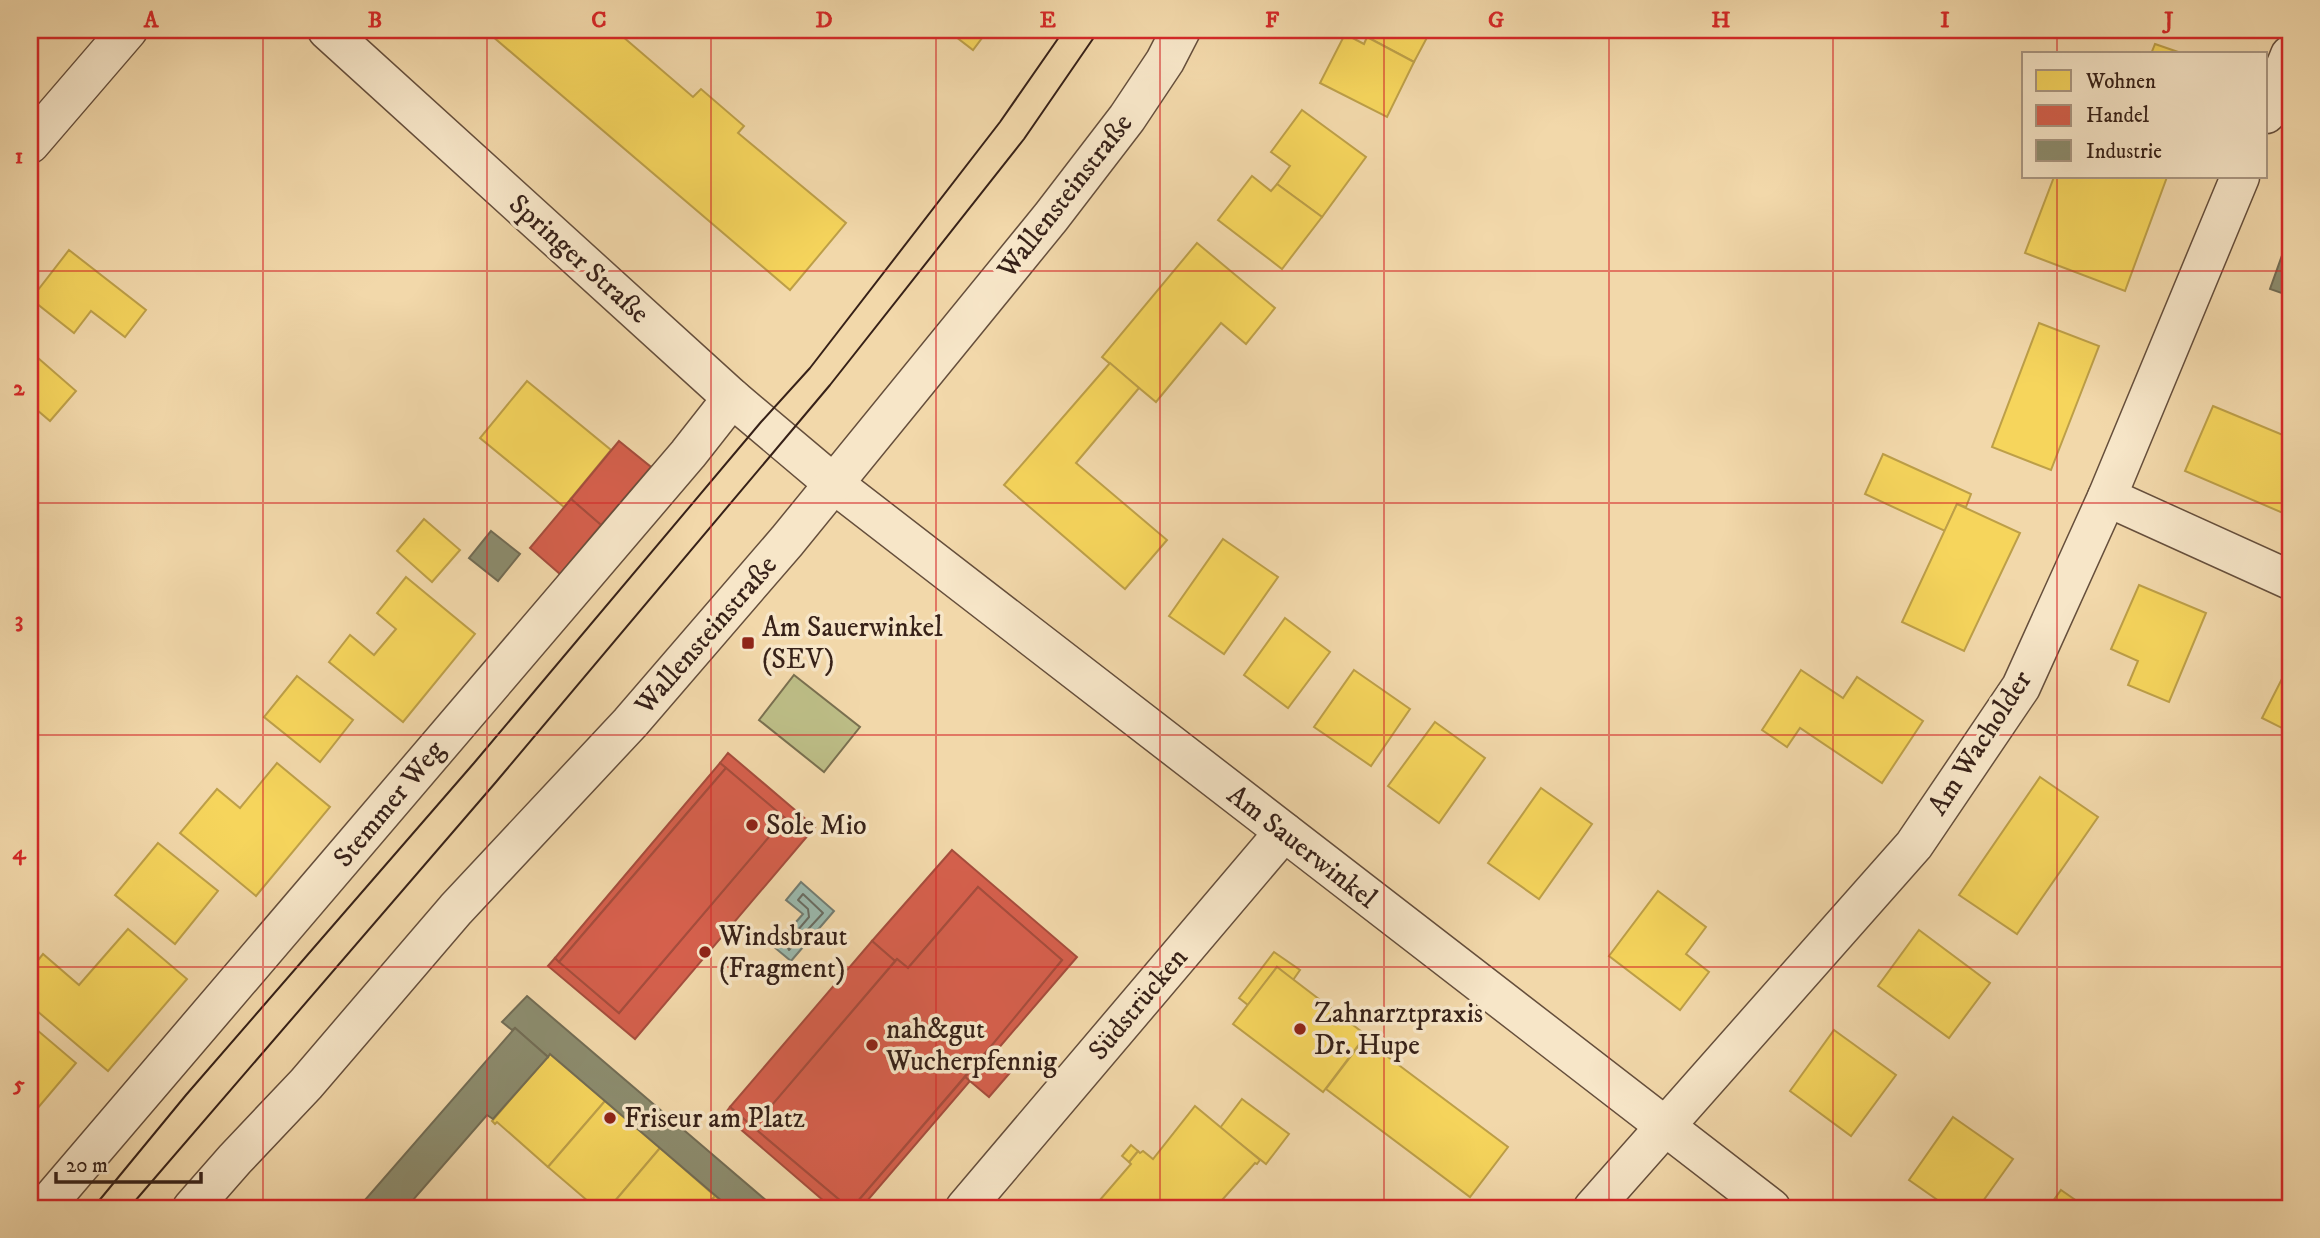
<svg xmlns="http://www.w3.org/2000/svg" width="2320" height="1238" viewBox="0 0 2320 1238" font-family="'IM FELL DW Pica',serif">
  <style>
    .green { fill: #bdbe87; stroke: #7a7050; stroke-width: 2 }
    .water { fill: #9bb9ad; stroke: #737c71; stroke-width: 2 }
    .homes { fill: #f6d55c; stroke: #bd9f48; stroke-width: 2 }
    .shops { fill: #d6604d; stroke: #a64d3d; stroke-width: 2 }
    .industry { fill: #8c8c6e; stroke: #726c54; stroke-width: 2 }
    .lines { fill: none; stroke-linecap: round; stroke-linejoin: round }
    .shore { stroke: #696d62; stroke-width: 2 }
    .minor-casing { stroke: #664f3c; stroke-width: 41 }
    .minor { stroke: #f7e6c8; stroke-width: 38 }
    .tram { stroke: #372118; stroke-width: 2 }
    .grid { fill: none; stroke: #d62828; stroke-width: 2; stroke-opacity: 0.55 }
    .poi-dot { fill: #8f2418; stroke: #f7e6c8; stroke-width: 2.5 }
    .labels { text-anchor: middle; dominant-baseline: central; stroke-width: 7; stroke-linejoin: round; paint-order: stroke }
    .street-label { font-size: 28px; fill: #372118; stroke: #f7e6c8 }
    .poi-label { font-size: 28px; fill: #372118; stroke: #f7e6c8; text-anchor: start }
    .neatline { fill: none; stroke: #d62828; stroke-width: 2.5 }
    .grid-label { font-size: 23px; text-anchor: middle; font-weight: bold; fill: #d62828 }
  </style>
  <rect width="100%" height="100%" fill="#f2d8aa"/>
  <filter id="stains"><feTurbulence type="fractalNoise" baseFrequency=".00286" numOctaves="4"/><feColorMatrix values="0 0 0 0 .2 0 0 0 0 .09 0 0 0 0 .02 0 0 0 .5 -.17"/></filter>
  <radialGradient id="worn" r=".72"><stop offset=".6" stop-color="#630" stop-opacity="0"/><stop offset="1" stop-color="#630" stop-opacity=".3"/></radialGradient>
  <polygon class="green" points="794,675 860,727 824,772 759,720"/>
  <polygon class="water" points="801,882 834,911 791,961 774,947 803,914 786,900"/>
  <g class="homes">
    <polygon points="485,30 615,30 693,97 701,89 744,126 738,133 846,223 790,290"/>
    <polygon points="947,30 988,30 973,50"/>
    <polygon points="1372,30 1431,30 1414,62 1367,37"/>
    <polygon points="1345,34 1364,44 1367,37 1414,62 1387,117 1320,83"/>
    <polygon points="2155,44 2184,54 2151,54"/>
    <polygon points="1302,110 1366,157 1322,217 1277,184 1290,166 1271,152"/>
    <polygon points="1252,176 1271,191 1277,184 1322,217 1282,269 1218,220"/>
    <polygon points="2054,177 2167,177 2125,291 2025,253"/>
    <polygon points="1197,243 1275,308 1246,344 1221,323 1156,402 1102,357"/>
    <polygon points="69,250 146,310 125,337 91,311 74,333 31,299"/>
    <polygon points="2039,323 2099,346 2051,470 1992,447"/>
    <polygon points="30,351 76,391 50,421 30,404"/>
    <polygon points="1110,363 1139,388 1076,463 1167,540 1125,589 1004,485"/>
    <polygon points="527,381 611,450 564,507 480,438"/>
    <polygon points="2213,406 2290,438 2290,516 2185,471"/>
    <polygon points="1883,454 1971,494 1966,507 1957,504 1945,531 1865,494"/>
    <polygon points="1957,504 2020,533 1964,651 1902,622"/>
    <polygon points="424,519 460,550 432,582 397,551"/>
    <polygon points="1223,539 1278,577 1224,654 1169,616"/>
    <polygon points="406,577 475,634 403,722 329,662 350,635 374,655 396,629 377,613"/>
    <polygon points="2139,585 2206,613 2169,702 2128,685 2138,661 2111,649"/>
    <polygon points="1285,618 1330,652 1288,708 1244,675"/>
    <polygon points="2290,663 2290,732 2262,718"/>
    <polygon points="1354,670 1410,709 1371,766 1314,727"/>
    <polygon points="1801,670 1843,698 1857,677 1923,721 1882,783 1800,728 1787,747 1762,730"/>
    <polygon points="297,676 353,720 320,762 264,717"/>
    <polygon points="1435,722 1485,758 1439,823 1388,786"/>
    <polygon points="277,763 330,807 256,896 180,833 217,789 240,808"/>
    <polygon points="2040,777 2098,817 2017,934 1959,895"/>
    <polygon points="1541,788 1592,824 1539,899 1488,863"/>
    <polygon points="158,843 218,891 175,944 115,895"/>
    <polygon points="1658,891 1706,927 1686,954 1709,972 1680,1010 1609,956"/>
    <polygon points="128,929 187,979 108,1071 30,1005 30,970 43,954 79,985"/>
    <polygon points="1919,930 1990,983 1949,1038 1878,986"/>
    <polygon points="1274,952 1300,970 1293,980 1277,967 1248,1005 1239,998"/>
    <polygon points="1277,967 1366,1035 1323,1092 1233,1024"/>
    <polygon points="30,1024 76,1063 31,1116 30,1116"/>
    <polygon points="1834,1030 1896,1075 1851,1136 1790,1091"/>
    <polygon points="1364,1039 1508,1147 1470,1197 1326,1089"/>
    <polygon points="550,1054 605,1101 548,1167 497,1122 495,1124 492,1121"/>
    <polygon points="1242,1099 1289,1134 1266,1164 1220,1128"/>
    <polygon points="605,1101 660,1148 609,1208 596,1208 548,1167"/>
    <polygon points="1195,1106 1260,1160 1257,1164 1255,1163 1215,1208 1093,1208 1131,1164 1129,1162 1138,1151 1140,1153 1143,1151 1153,1159"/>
    <polygon points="1953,1117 2013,1159 1978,1208 1949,1208 1909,1180"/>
    <polygon points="1131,1145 1138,1151 1129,1162 1122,1156"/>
    <polygon points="660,1148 715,1196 705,1208 609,1208"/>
    <polygon points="2061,1190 2087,1208 2048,1208"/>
    <polygon points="715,1196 730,1208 705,1208"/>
  </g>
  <g class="shops">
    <polygon points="619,441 651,467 601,525 571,499"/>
    <polygon points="571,499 601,525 560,574 530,548"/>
    <polygon points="728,753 815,827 635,1039 548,966 555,958 619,1013 785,818 720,763"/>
    <polygon points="720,763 726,768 559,962 555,958"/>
    <polygon points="726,768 785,818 619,1013 559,962"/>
    <polygon points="952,850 1077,957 997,1050 991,1044 1062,960 978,887 908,968 897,959 895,961 872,941"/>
    <polygon points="978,887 1062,960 992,1045 852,1208 849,1208 753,1127 897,959 908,968"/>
    <polygon points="872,941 895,961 753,1127 730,1107"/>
    <polygon points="990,1048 1014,1068 989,1097 965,1077"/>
    <polygon points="965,1077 970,1081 861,1208 852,1208"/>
    <polygon points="730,1107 753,1127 849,1208 832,1208 724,1115"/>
  </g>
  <g class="industry">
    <polygon points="2290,233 2290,296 2270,289"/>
    <polygon points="491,531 520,554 498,581 469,558"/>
    <polygon points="527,996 699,1143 775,1208 730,1208 550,1054 548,1057 515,1028 512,1030 502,1022"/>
    <polygon points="515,1028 548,1057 493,1119 487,1115 406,1208 358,1208"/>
  </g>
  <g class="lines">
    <polygon class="shore" points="803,894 823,913 789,950 786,944 809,917 808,909 798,900"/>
    <g class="minor-casing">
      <g id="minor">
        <polyline points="327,30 732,398 834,484 1771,1208"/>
        <polyline points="2266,114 2290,55"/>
        <polyline points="30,144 128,30"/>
        <polyline points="2107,497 2290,580"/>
        <polyline points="44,1208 688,454 732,398"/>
        <polyline points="192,1208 235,1159 306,1084 456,909 630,723 787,541 1051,217 1127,118 1165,61 1181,30"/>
        <polyline points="965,1208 1284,832"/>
        <polyline points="1593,1208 1914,845 2021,687 2107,497 2240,177"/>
      </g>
    </g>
    <use href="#minor" class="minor"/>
    <g class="tram">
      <polyline points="93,1208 186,1095 474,763 761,422 810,368 1000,122 1064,30"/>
      <polyline points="129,1208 496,782 830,385 1024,139 1099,30"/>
    </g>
  </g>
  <path class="grid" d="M263,30v1178M487,30v1178M711,30v1178M936,30v1178M1160,30v1178M1384,30v1178M1609,30v1178M1833,30v1178M2057,30v24M2057,177v1031M30,271h2260M30,503h2260M30,735h2260M30,967h2260"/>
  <g class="poi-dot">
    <rect x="741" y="636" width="14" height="14" rx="3.5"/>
    <circle cx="752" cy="825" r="7"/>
    <circle cx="705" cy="952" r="7"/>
    <circle cx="1300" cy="1029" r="7"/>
    <circle cx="872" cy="1045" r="7"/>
    <circle cx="610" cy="1118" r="7"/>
  </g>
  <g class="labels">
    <g class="street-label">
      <text transform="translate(1065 196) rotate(-52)">Wallensteinstraße</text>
      <text transform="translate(579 259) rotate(42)">Springer Straße</text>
      <text transform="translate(706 635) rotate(-49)">Wallensteinstraße</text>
      <text transform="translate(1980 743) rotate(-57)">Am Wacholder</text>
      <text transform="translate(389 804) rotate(-50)">Stemmer Weg</text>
      <text transform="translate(1302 847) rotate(38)">Am Sauerwinkel</text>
      <text transform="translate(1138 1004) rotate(-50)">Südstrücken</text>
    </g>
    <g class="poi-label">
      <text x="762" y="627">Am Sauerwinkel<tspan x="762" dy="32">(SEV)</tspan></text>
      <text x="766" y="825">Sole Mio</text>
      <text x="719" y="936">Windsbraut<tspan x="719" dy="32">(Fragment)</tspan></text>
      <text x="1314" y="1013">Zahnarztpraxis<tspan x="1314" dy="32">Dr. Hupe</tspan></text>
      <text x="886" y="1029">nah&amp;gut<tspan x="886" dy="32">Wucherpfennig</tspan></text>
      <text x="624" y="1118">Friseur am Platz</text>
    </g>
  </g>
  <rect width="2320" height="1238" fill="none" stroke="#f2d8aa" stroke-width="77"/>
  <rect x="2022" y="52" width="245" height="126" fill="#f7e6c8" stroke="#aa9782" stroke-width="2"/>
  <rect x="2036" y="70" width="35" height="21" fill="#f6d55c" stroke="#aa9782" stroke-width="2"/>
  <text x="2086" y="88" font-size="21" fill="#372118">Wohnen</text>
  <rect x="2036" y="105" width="35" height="21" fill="#d6604d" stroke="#aa9782" stroke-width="2"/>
  <text x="2086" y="122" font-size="21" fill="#372118">Handel</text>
  <rect x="2036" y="140" width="35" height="21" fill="#8c8c6e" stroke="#aa9782" stroke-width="2"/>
  <text x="2086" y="158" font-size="21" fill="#372118">Industrie</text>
  <path d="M56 1172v10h145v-10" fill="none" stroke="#372118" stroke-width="3.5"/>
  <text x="66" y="1172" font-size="21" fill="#372118" stroke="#f7e6c8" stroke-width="5" paint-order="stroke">20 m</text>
  <rect x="38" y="38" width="2244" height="1162" class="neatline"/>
  <g class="grid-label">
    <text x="151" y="27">A</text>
    <text x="375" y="27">B</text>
    <text x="599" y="27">C</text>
    <text x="824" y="27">D</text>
    <text x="1048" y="27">E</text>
    <text x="1272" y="27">F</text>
    <text x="1496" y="27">G</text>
    <text x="1721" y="27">H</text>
    <text x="1945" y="27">I</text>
    <text x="2169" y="27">J</text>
    <text x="19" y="163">1</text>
    <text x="19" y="395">2</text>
    <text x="19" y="627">3</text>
    <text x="19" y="859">4</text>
    <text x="19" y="1091">5</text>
  </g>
  <rect width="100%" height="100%" filter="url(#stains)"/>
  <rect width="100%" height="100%" fill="url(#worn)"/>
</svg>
